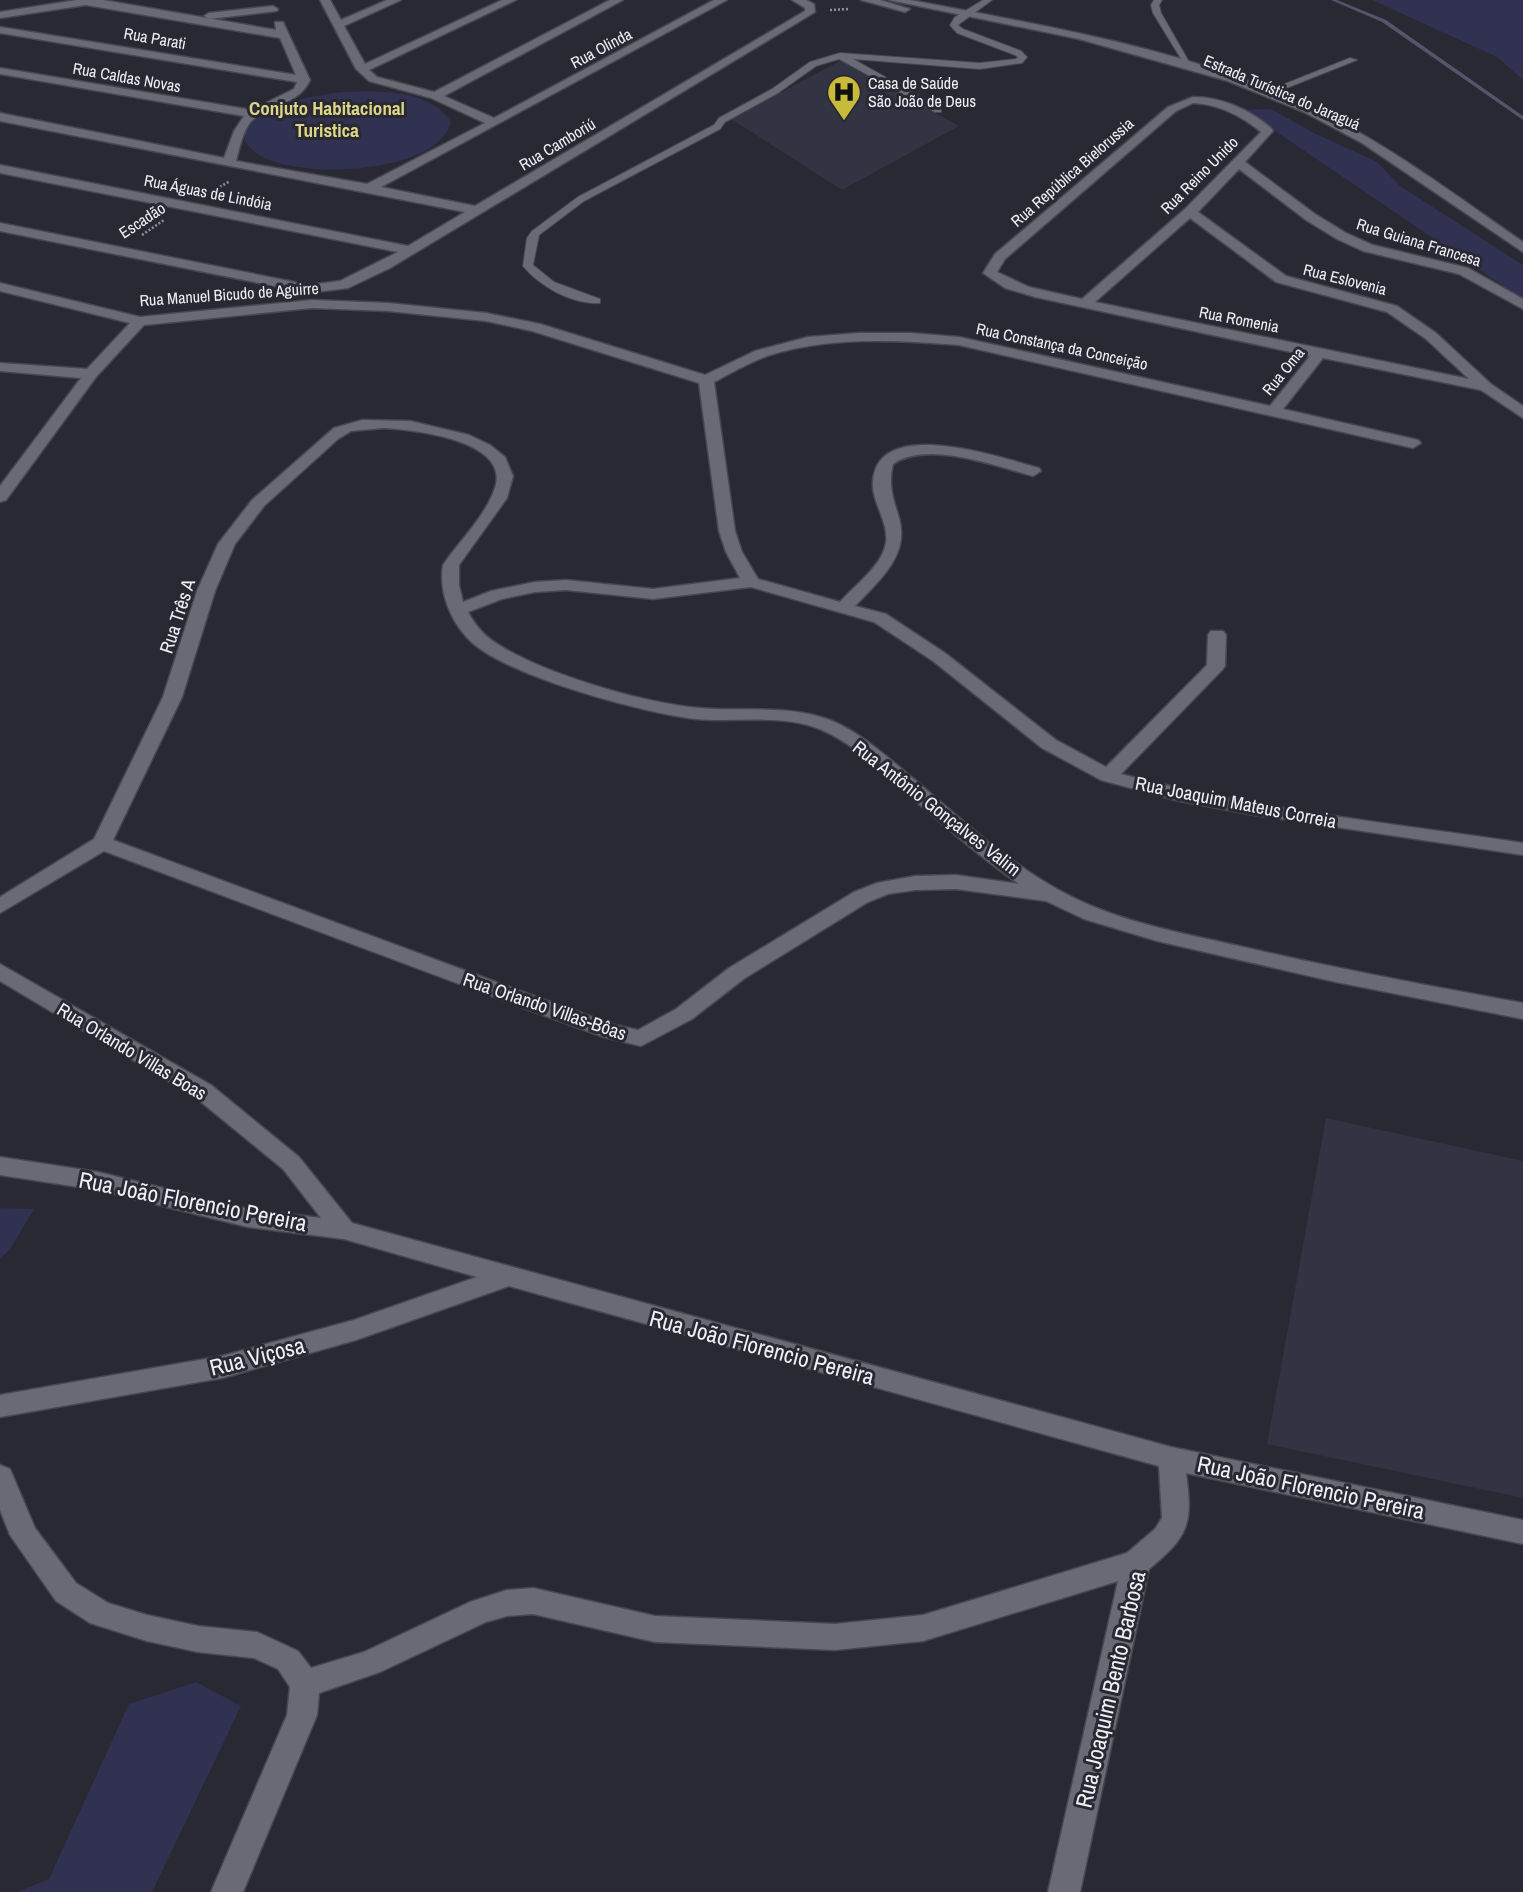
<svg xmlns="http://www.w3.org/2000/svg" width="1523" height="1892" viewBox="0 0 1523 1892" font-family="'Archivo Narrow',sans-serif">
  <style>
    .built { fill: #323343 }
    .green { fill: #313151 }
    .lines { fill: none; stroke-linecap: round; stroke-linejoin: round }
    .stream { fill: #56546b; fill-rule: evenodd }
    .lane-casing { stroke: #474750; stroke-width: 2 }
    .street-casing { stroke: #474750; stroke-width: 3 }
    .secondary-casing { stroke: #474750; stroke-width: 3 }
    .path { stroke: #91919b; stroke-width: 2.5; stroke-dasharray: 2 2; stroke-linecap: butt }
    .lane { fill: #6a6a77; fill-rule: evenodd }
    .street { fill: #6a6a77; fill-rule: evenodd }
    .secondary { fill: #6a6a77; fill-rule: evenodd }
    .labels { text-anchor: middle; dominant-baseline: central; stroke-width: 6; stroke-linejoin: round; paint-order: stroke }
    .far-street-label { font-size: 16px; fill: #efeff7; stroke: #292934 }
    .far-poi-label { font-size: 16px; fill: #efeff7; stroke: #292934; text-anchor: start }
    .far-quarter-label { font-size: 19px; font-weight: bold; fill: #ddd687; stroke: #292934 }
    .street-label { font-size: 19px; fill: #efeff7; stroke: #292934 }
    .near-street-label { font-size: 23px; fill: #efeff7; stroke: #292934 }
  </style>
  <rect width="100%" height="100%" fill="#292934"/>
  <g class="built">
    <polygon points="840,61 959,126 842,190 731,119"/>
    <polygon points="1326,1118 1523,1161 1523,1498 1267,1444"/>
  </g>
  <g class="green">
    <polygon points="1372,0 1523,0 1523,80 1497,57"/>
    <path d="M342,92c36,-1 87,-4 109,30 -13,53 -157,59 -195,31 -4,-3 -8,-8 -11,-12l1,-13c27,-26 61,-31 96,-36z"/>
    <polygon points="1271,109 1314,133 1377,162 1400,186 1523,265 1523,299 1244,110"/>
    <polygon points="0,1208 34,1209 10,1249 0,1259"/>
    <polygon points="196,1682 241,1706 152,1892 17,1892 49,1879 129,1704"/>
  </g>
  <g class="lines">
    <polygon class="stream" points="1331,0 1337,0 1386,20 1523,116 1523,120 1382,22"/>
    <g class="lane-casing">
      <g id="lane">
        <path d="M983,0h9l-34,25 5,4 58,22 6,6 -5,6 -42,6 -127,-10 88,49v4h-6l-96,-53 -23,7 -38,27 -53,29 -5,7 -136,72 -45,34 -6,30 21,17 46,17v4c-27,2 -61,-17 -77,-37l4,-28 5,-7 46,-34 136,-72 5,-7 53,-29 38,-27 30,-9 140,10 36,-4 2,-2 -3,-2 -58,-22 -7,-8 5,-8z"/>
        <polygon points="1154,0 1162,0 1159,5 1161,13 1192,67 1186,67 1153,13 1151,5"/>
        <polygon points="1350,58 1357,60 1269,95 1262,93"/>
      </g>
    </g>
    <g class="street-casing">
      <g id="street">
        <path d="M77,0h26l173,30 -1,-8h8l27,58c-13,28 -44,22 -61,44 -7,11 -10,25 -13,37l131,23 118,-61 -54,-25 -62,-17 -13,-12 -36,-69h10l11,20 46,-20h14l-57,26 21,38 137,-64h14l-147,70 8,7 57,15 176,-92h13l-179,96 50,22 220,-118h13l-346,187 94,19 330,-195v-3l-13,-8h14l8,4 1,8 -425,256 -42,20 -39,5 -309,-62v-8l309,62 31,-4 58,-29 -398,-79v-8l408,81 57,-34 -465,-91v-8l224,45 10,-27 10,-15 -244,-42v-6l252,42 42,-21 3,-7 -297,-49v-6l296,48 -16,-37 -194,-33 -86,13v-6z"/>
        <polygon points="273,6 278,9 277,11 209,19 204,16 209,13"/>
        <path d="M1193,97c29,0 57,13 78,31l2,3 -28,31 70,52 31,19 27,12 95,23 55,31v10l-64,-35 -96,-23 -26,-12 -31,-19 -67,-51 -41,43 88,64 111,30 39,27 55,51 32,22v12l-42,-28 -158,-32 -40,51 135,31 3,3 -8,5 -454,-103c-64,-5 -130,-9 -192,11 -19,7 -36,17 -53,26l21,149 7,21 16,27 82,23c15,-17 42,-36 46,-59 3,-22 -15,-41 -13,-62 5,-66 129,-23 166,-13l2,3 -8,5c-39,-10 -105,-36 -140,-12 -5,21 0,34 6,54 11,37 -20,63 -44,88l31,8 59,39 111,87 50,27 101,-102 1,-30 3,-4h12l3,4 -1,31 -3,4 -101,104c131,35 268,49 402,69v12l-274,-41 -74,-14 -74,-20 -59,-32 -109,-87 -59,-39 -123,-35 -98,12 -87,-9 -31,2 -33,7 -34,13c6,11 13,20 22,27 45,33 152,64 208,69 44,4 90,-4 132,12 32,13 58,38 85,60 45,38 90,80 142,109 56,32 120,43 182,57 94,22 189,40 284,57v16l-187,-37 -179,-41 -73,-22 -38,-18 -90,-12 -41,1 -27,4 -20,8 -123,76 -53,41 -51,27 -37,-9 -78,-28 -422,-158 -104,62v-16l94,-58 69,-142 34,-106 21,-47 34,-44 82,-72 28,-8 48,1 59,14 21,10 15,12 8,19 -6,22 -48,67v20l4,17 28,-11 44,-9 31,-2 87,9 87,-11 -14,-26 -7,-21 -20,-148 -167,-52 -46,-10 -98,-10 -76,-3 -168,17 -48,52 -90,123 -6,2v-16l81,-108 -81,-7v-8l87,6 43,-46 -130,-32v-8l140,34 172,-17 76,3 98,10 54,11 165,51 50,-24 53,-14 51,-4h51l49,4 311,69 40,-50 -275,-59 -30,-9 -22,-15 12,-19 173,-147zM1193,103c25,1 49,13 68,29l-76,77 -103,90 -53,-12 -32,-15 8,-13 171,-148zM1190,218l86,64 111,30 39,27 43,40 -374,-77zM384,428c30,2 127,12 111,60 -10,29 -35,52 -52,77 -5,29 10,62 32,80 41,33 168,68 221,74 41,4 87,-6 126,11 30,13 53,36 77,57 39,33 78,68 120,97l-63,-9 -41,1 -38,7 -23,9 -125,76 -53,41 -38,21 -23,-5 -73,-26 -429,-159 69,-143 33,-106 20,-47 29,-38 74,-67 13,-8z"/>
        <path d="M0,964l211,121 88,72 53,66 819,224 352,73v24l-337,-71c7,51 3,63 -37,96l-69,323h-32l70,-311 -195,60 -88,9 -180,-8 -122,-28 -26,2 -21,6 -106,50 -61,21 -2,22 -74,177h-32l76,-177 3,-28 -12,-18 -24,-11 -56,-6 -51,-11 -57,-18 -34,-22 -46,-66 -10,-25v-45l10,4 25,59 41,55 32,20 39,12 51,11 59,6 41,19 13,17 53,-16 106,-50 37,-12 26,-2 122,28 180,8 88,-9 204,-62 28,-24 7,-11 -3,-52 -650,-180 -153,54 -134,38 -222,39v-22l222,-39 132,-36 123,-43 -133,-38 -96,-12 -150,-37 -98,-15v-18l98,15 150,37 73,9 -38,-49 -88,-72 -195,-116z"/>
      </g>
    </g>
    <g class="secondary-casing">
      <g id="secondary">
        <polygon points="861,0 880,0 910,9 905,12"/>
        <path d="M889,0h21c135,26 279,49 403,108 75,36 142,87 210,134v10l-161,-109 -58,-31 -76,-31 -149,-42z"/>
      </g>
    </g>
    <g class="path">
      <polyline points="830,10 849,9"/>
      <polyline points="213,191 230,181"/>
      <polyline points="142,235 164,220"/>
    </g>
    <use href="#lane" class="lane"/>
    <use href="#street" class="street"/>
    <use href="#secondary" class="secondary"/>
  </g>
  <defs>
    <g id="hospital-pin" transform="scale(1.75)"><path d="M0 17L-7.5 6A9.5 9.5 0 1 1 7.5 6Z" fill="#c8bb3b" stroke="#292934"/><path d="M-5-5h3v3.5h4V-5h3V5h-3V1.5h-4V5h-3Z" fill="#111"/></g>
  </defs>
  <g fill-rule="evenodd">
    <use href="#hospital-pin" x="844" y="92"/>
  </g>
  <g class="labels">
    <g class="far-street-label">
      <text transform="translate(155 38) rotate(10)">Rua Parati</text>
      <text transform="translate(601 48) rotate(-28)">Rua Olinda</text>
      <text transform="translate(127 77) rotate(10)">Rua Caldas Novas</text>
      <text transform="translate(1282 92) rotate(23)">Estrada Turística do Jaraguá</text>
      <text transform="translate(557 144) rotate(-31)">Rua Camboriú</text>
      <text transform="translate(1072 172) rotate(-41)">Rua República Bielorussia</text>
      <text transform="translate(1199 175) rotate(-45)">Rua Reino Unido</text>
      <text transform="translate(208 192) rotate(11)">Rua Águas de Lindóia</text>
      <text transform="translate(142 220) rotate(-33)">Escadão</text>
      <text transform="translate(1419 242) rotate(17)">Rua Guiana Francesa</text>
      <text transform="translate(1345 279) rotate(14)">Rua Eslovenia</text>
      <text transform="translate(229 294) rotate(-4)">Rua Manuel Bicudo de Aguirre</text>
      <text transform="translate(1239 319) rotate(11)">Rua Romenia</text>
      <text transform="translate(1062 346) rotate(12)">Rua Constança da Conceição</text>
      <text transform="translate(1283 371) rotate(-51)">Rua Oma</text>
    </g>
    <g class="far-poi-label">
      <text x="868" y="83">Casa de Saúde<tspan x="868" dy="18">São João de Deus</tspan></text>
    </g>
    <g class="far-quarter-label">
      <text x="327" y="108">Conjuto Habitacional<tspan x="327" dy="22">Turistica</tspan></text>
    </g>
    <g class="street-label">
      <text transform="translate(177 616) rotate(-72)">Rua Três A</text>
      <text transform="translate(1236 802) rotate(11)">Rua Joaquim Mateus Correia</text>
      <text transform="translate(937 808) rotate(38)">Rua Antônio Gonçalves Valim</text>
      <text transform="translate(545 1006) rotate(19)">Rua Orlando Villas-Bôas</text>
      <text transform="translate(132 1051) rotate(31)">Rua Orlando Villas Boas</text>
    </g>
    <g class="near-street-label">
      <text transform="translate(193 1201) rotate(11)">Rua João Florencio Pereira</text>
      <text transform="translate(762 1347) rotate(15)">Rua João Florencio Pereira</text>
      <text transform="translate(257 1356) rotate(-14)">Rua Viçosa</text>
      <text transform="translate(1311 1487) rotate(12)">Rua João Florencio Pereira</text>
      <text transform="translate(1110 1689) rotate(-77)">Rua Joaquim Bento Barbosa</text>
    </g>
  </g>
</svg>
